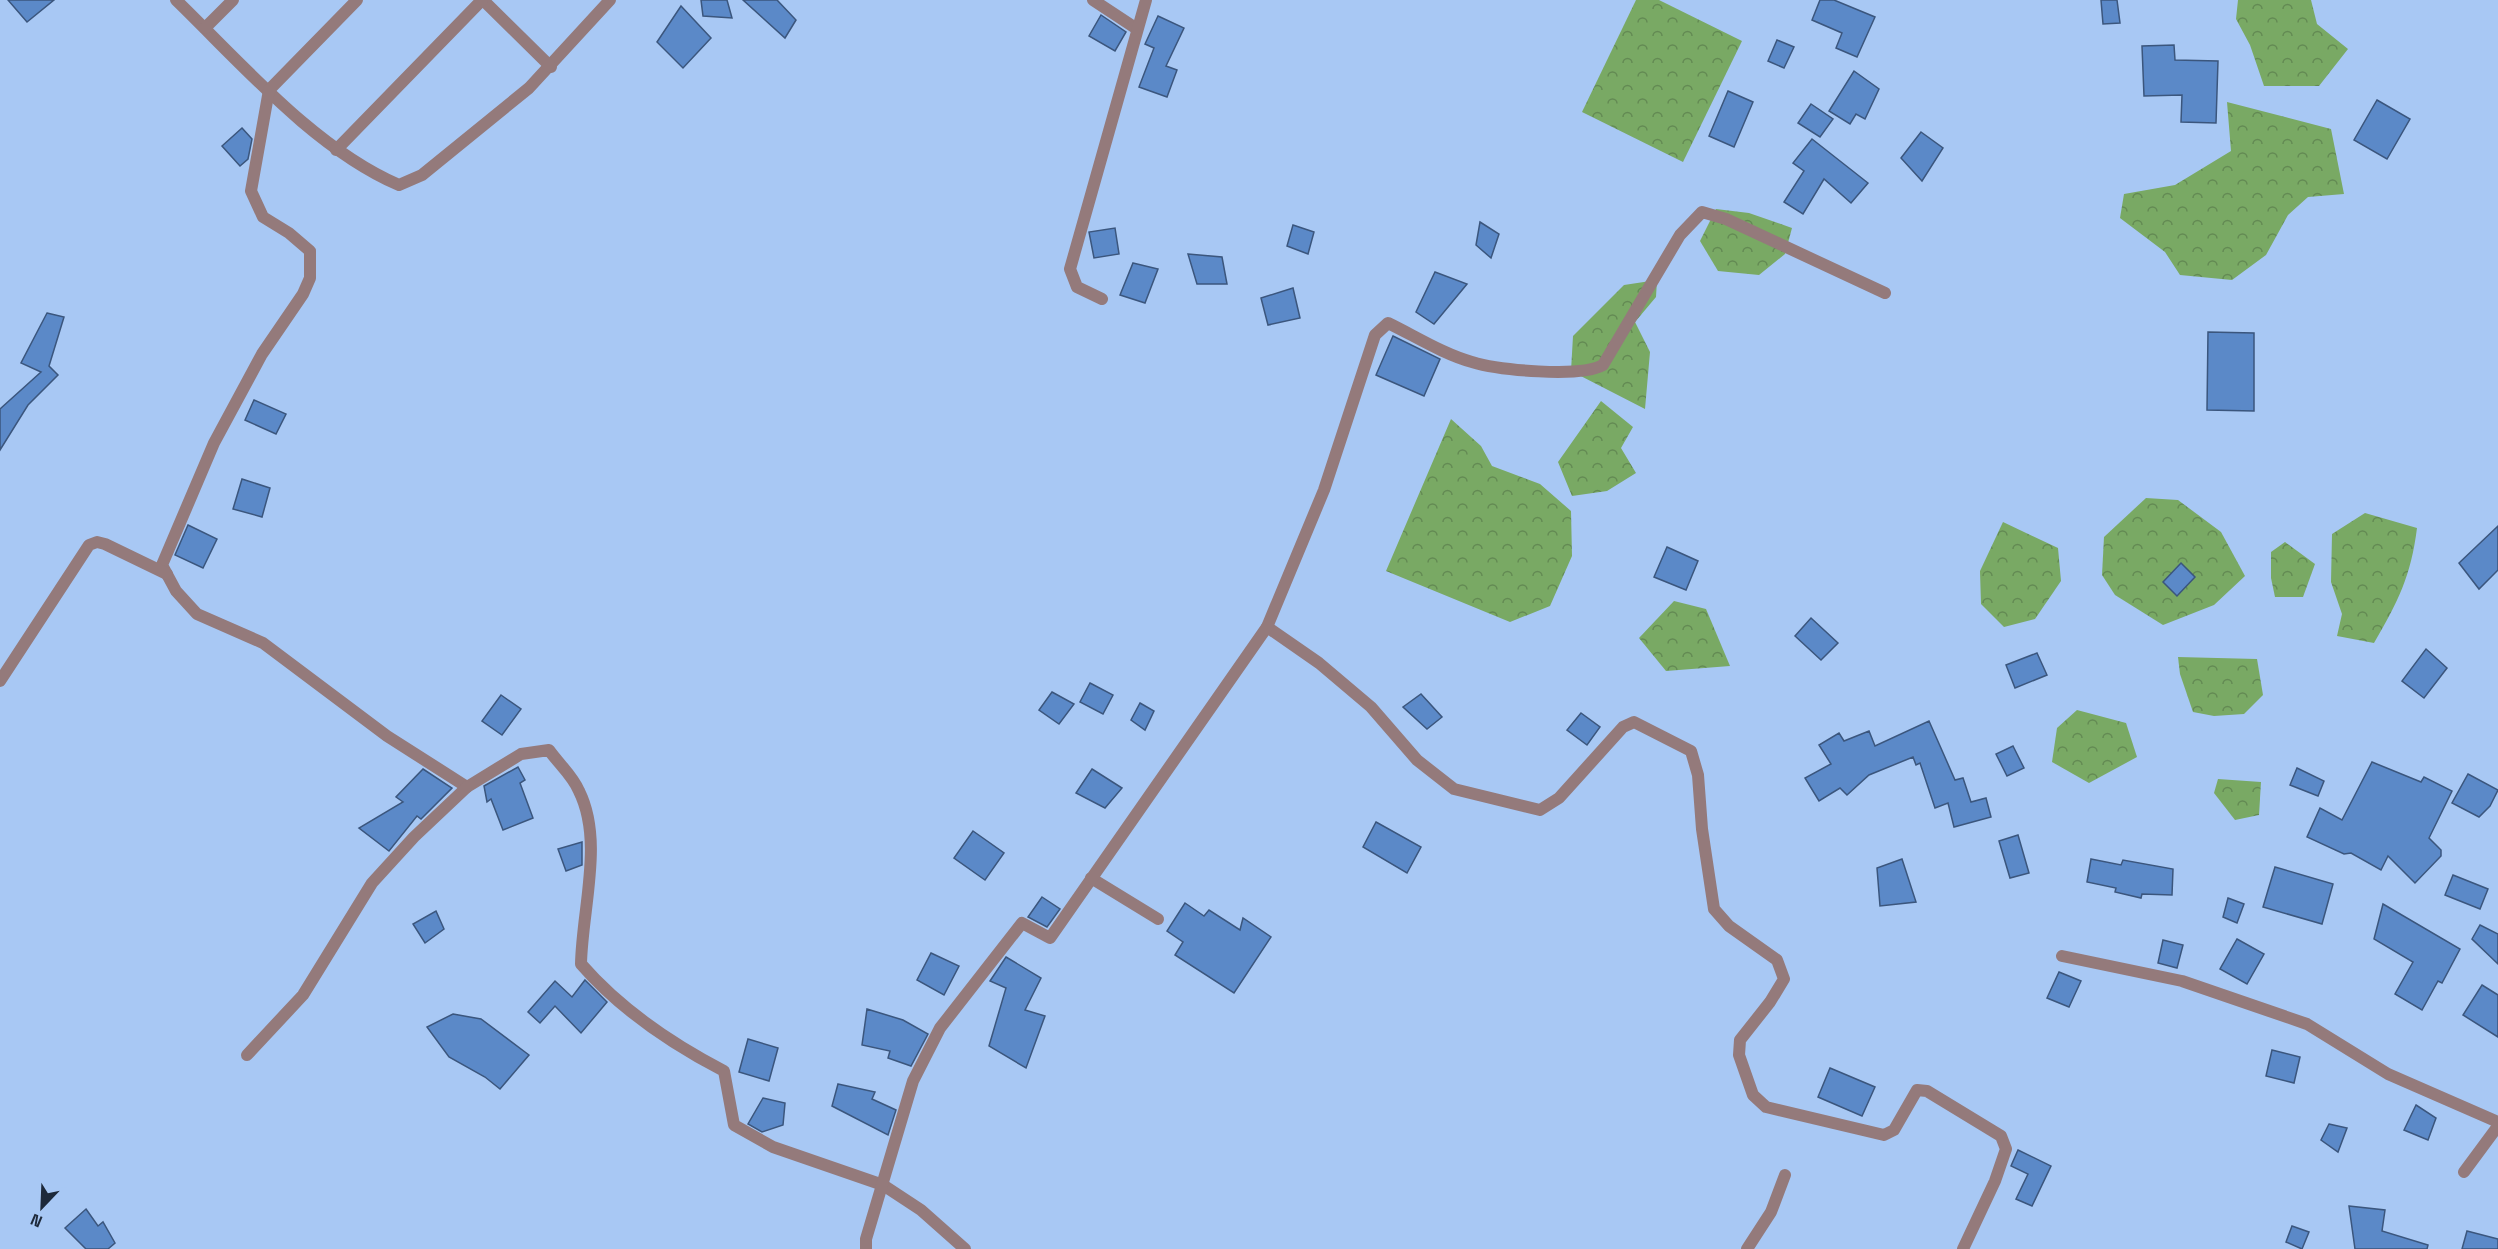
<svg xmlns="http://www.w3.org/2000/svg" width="2498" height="1249" viewBox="0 0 2498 1249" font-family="'Space Grotesk',sans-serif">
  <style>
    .forest { fill: url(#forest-crowns) }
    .building { fill: #5b89c8; stroke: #3b567d; stroke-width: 1.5 }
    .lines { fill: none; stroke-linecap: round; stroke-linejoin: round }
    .street { stroke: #947a7b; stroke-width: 12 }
  </style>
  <defs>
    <pattern id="forest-crowns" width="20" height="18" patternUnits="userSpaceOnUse" patternTransform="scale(1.5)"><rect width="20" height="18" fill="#79a964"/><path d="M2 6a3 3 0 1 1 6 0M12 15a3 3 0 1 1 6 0" fill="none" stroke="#638a53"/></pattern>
  </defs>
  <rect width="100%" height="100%" fill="#a8c8f4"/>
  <g class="forest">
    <polygon points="1636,0 1659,0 1742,41 1683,162 1582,112"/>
    <polygon points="2238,0 2311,0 2317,24 2348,49 2319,86 2264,86 2250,45 2236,19"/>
    <polygon points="2227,102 2331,129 2344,194 2308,197 2288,215 2266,255 2232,280 2180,275 2165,252 2120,218 2124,194 2175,185 2231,151"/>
    <polygon points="1716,209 1749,213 1792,228 1785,254 1759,275 1718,271 1700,241"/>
    <polygon points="1657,280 1656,297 1635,322 1650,352 1645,409 1571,371 1573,336 1624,285"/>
    <polygon points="1601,401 1633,427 1621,448 1636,473 1607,491 1572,496 1558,462"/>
    <polygon points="1451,419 1481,446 1492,466 1540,484 1571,511 1572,556 1550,606 1510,622 1386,571"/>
    <polygon points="2146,498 2178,500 2221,532 2245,576 2214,605 2163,625 2115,595 2102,575 2104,537"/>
    <path d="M2365,513l52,15c-6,48 -19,74 -43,115l-37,-7 5,-22 -11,-32 1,-48z"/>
    <polygon points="2003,522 2058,548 2061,581 2035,619 2004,627 1981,604 1980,571"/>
    <polygon points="2285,542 2315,564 2303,597 2275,597 2271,578 2271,552"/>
    <polygon points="1674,601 1706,609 1730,666 1666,671 1639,638"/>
    <polygon points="2178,657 2257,659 2263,695 2244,714 2214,716 2193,712 2180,674"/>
    <polygon points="2077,710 2126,723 2137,757 2089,783 2052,762 2057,728"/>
    <polygon points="2218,779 2261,782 2259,815 2235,820 2214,793"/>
  </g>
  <g class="building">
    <polygon points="8,0 54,0 27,22"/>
    <polygon points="701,0 727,0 732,18 703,16"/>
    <polygon points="743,0 777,0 796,20 785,38"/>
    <polygon points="1820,0 1834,0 1875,17 1857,57 1836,48 1842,33 1812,20"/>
    <polygon points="2101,0 2117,0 2120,23 2103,24"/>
    <polygon points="681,6 711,38 683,68 657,42"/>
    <polygon points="1101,15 1126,32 1115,51 1089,36"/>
    <polygon points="1158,16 1184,28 1166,66 1177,70 1167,97 1139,87 1154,48 1145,44"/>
    <polygon points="1777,40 1794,47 1784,68 1768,61"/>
    <polygon points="2174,45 2175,60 2218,61 2216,123 2181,122 2182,95 2144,96 2142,46"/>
    <polygon points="1854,71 1879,89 1865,119 1856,114 1850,124 1829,111"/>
    <polygon points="1728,91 1753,102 1734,147 1709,136"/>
    <polygon points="2377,100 2410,119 2387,159 2354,140"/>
    <polygon points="1811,104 1833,119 1820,137 1798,123"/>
    <polygon points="242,128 252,139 248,159 240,166 222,146"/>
    <polygon points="1921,132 1943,148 1922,181 1901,158"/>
    <polygon points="1812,139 1868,183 1851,203 1824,179 1803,214 1784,202 1804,171 1793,163"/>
    <polygon points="1480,222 1499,234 1491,258 1476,245"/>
    <polygon points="1293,225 1314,232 1308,254 1287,246"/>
    <polygon points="1115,228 1119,254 1094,258 1089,232"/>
    <polygon points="1188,254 1222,257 1227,284 1197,284"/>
    <polygon points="1133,263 1158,269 1145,303 1120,295"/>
    <polygon points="1435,272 1467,284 1434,324 1416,312"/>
    <polygon points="1293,288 1300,318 1268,325 1261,298"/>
    <polygon points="47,313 64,317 49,366 58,375 28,405 0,450 0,409 41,372 21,363"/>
    <polygon points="2208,332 2254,333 2254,411 2207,410"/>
    <polygon points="1393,336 1440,359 1424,396 1376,375"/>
    <polygon points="254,400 286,414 276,434 245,420"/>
    <polygon points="242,479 270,488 262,517 233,509"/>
    <polygon points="188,525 217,539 203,568 175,555"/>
    <polygon points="2498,526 2498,570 2479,589 2459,563"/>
    <polygon points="1667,547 1698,561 1686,590 1654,577"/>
    <polygon points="2181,563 2195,577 2177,596 2163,582"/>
    <polygon points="1811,618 1838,643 1821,660 1795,636"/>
    <polygon points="2426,649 2447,668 2424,698 2402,681"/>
    <polygon points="2037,653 2047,675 2015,688 2006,665"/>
    <polygon points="1090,683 1113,695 1103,714 1080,702"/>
    <polygon points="1052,692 1074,704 1059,724 1039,710"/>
    <polygon points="1421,694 1442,717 1427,729 1403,707"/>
    <polygon points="501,695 521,709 502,735 482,721"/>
    <polygon points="1140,703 1154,711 1145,730 1131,720"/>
    <polygon points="1581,713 1600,727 1587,745 1567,730"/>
    <polygon points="1929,721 1955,780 1963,778 1971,802 1986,798 1991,817 1954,827 1948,803 1935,808 1920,763 1916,765 1913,757 1869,775 1847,795 1840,788 1819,801 1805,778 1831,764 1819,745 1839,733 1844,741 1869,731 1875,746"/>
    <polygon points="2013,746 2024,768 2007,776 1996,754"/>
    <polygon points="2372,762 2421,782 2424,777 2452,791 2429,838 2441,850 2441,856 2415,883 2388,856 2381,870 2351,853 2344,854 2307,837 2320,808 2342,820"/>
    <polygon points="518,767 525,780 520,783 533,818 503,830 491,799 487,802 484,786"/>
    <polygon points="2297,768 2324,781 2318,796 2290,785"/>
    <polygon points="423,769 452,788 421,819 417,816 389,851 359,828 403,802 396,797"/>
    <polygon points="1092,769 1122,788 1105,808 1076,793"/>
    <polygon points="2468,774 2498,790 2490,806 2479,817 2452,803"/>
    <polygon points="1376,822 1421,847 1407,873 1363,847"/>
    <polygon points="973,831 1004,853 985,880 954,858"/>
    <polygon points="2018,835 2029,873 2010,878 1999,841"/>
    <polygon points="582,842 582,865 566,871 558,849"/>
    <polygon points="1902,859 1916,902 1880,906 1877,868"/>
    <polygon points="2091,859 2121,865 2123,860 2173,869 2172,895 2142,894 2141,898 2115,892 2116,888 2087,882"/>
    <polygon points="2275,867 2333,884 2322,924 2263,907"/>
    <polygon points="2453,875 2488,889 2480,909 2445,895"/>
    <polygon points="1042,897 1060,909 1047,927 1028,917"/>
    <polygon points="2228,898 2244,904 2237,923 2223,917"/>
    <polygon points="1185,903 1204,916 1209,910 1240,930 1243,918 1271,937 1234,993 1175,955 1183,942 1167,931"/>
    <polygon points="2383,904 2460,949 2442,983 2438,981 2422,1010 2395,994 2413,962 2374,939"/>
    <polygon points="436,911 444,929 425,943 413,924"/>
    <polygon points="2480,925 2498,934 2498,964 2472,939"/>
    <polygon points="2237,939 2264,954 2247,984 2220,969"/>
    <polygon points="2163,940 2183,945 2177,968 2158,963"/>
    <polygon points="931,953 959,966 944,995 917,980"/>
    <polygon points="1006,957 1041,978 1025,1010 1045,1016 1026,1068 989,1046 1006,988 990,981"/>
    <polygon points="2059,972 2081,981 2069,1007 2047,998"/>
    <polygon points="585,980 607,1002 581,1033 555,1006 540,1023 528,1012 555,981 572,997"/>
    <polygon points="2482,985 2498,995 2498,1037 2463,1015"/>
    <polygon points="867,1009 903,1020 928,1034 911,1066 888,1058 890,1051 862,1045"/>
    <polygon points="453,1014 481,1019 529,1055 500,1089 485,1077 449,1057 427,1027"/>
    <polygon points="748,1039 778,1048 769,1081 739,1072"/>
    <polygon points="2272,1050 2300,1057 2294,1083 2266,1076"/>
    <polygon points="1830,1068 1875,1087 1862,1116 1818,1097"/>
    <polygon points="838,1084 875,1092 872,1099 896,1110 888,1135 832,1106"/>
    <polygon points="763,1098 785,1103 783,1125 762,1132 748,1124"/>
    <polygon points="2416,1105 2436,1118 2428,1140 2404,1130"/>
    <polygon points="2329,1124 2347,1128 2338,1152 2321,1140"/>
    <polygon points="2018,1150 2051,1166 2032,1206 2016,1199 2028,1174 2011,1166"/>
    <polygon points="2349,1206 2385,1210 2382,1231 2428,1245 2427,1249 2355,1249"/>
    <polygon points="86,1209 98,1226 103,1222 115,1243 108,1249 86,1249 65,1228"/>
    <polygon points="2292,1226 2309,1232 2302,1249 2286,1242"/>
    <polygon points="2467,1231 2498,1239 2498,1249 2462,1249"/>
  </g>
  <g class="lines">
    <g class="street">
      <path d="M176,0c65,63 139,149 223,185l23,-10 107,-87 81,-88"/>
      <polyline points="357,0 269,90 251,191 263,217 289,233 310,251 310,278 303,294 262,354 214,443 162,565 176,591 197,614 263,643 387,736 467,787"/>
      <polyline points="483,0 551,67"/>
      <polyline points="1093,0 1137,29"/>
      <polyline points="205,28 233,0"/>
      <polyline points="336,150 482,0"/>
      <polyline points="1102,299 1077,287 1070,269 1146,0"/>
      <polyline points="1267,627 1319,663 1371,707 1417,760 1454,789 1540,810 1559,798 1623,727 1634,722 1691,751 1698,775 1702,829 1714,909 1729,926 1777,960 1784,979 1770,1002 1740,1040 1739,1055 1753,1095 1766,1107 1884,1135 1894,1130 1917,1090 1927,1091 2001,1136 2006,1149 1995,1181 1963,1249"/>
      <polyline points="0,681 89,545 97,542 105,544 167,574"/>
      <polyline points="1091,878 1158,919"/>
      <polyline points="2062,956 2182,981 2307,1024 2388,1074 2498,1122"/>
      <path d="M247,1055l56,-60 69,-112 42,-46 53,-50 54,-33 28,-4c9,13 24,26 30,41 25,50 3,118 2,173 40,46 89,79 143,107l10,54 39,22 110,38 38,25 44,39"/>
      <polyline points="2464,1172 2498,1126"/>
      <path d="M866,1249v-10l47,-158 27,-53 82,-105 28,15 217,-311 57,-137 51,-155 13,-12c27,13 55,31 84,39 26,8 108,16 131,3l77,-130 22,-23 24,7 159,74"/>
      <polyline points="1747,1249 1771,1212 1785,1175"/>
    </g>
  </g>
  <g transform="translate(42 1207) rotate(203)" stroke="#a8c8f4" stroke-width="4.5" paint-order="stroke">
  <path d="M0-4.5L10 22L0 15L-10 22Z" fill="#1d293a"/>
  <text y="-9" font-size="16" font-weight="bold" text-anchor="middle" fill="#1d293a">N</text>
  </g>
</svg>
